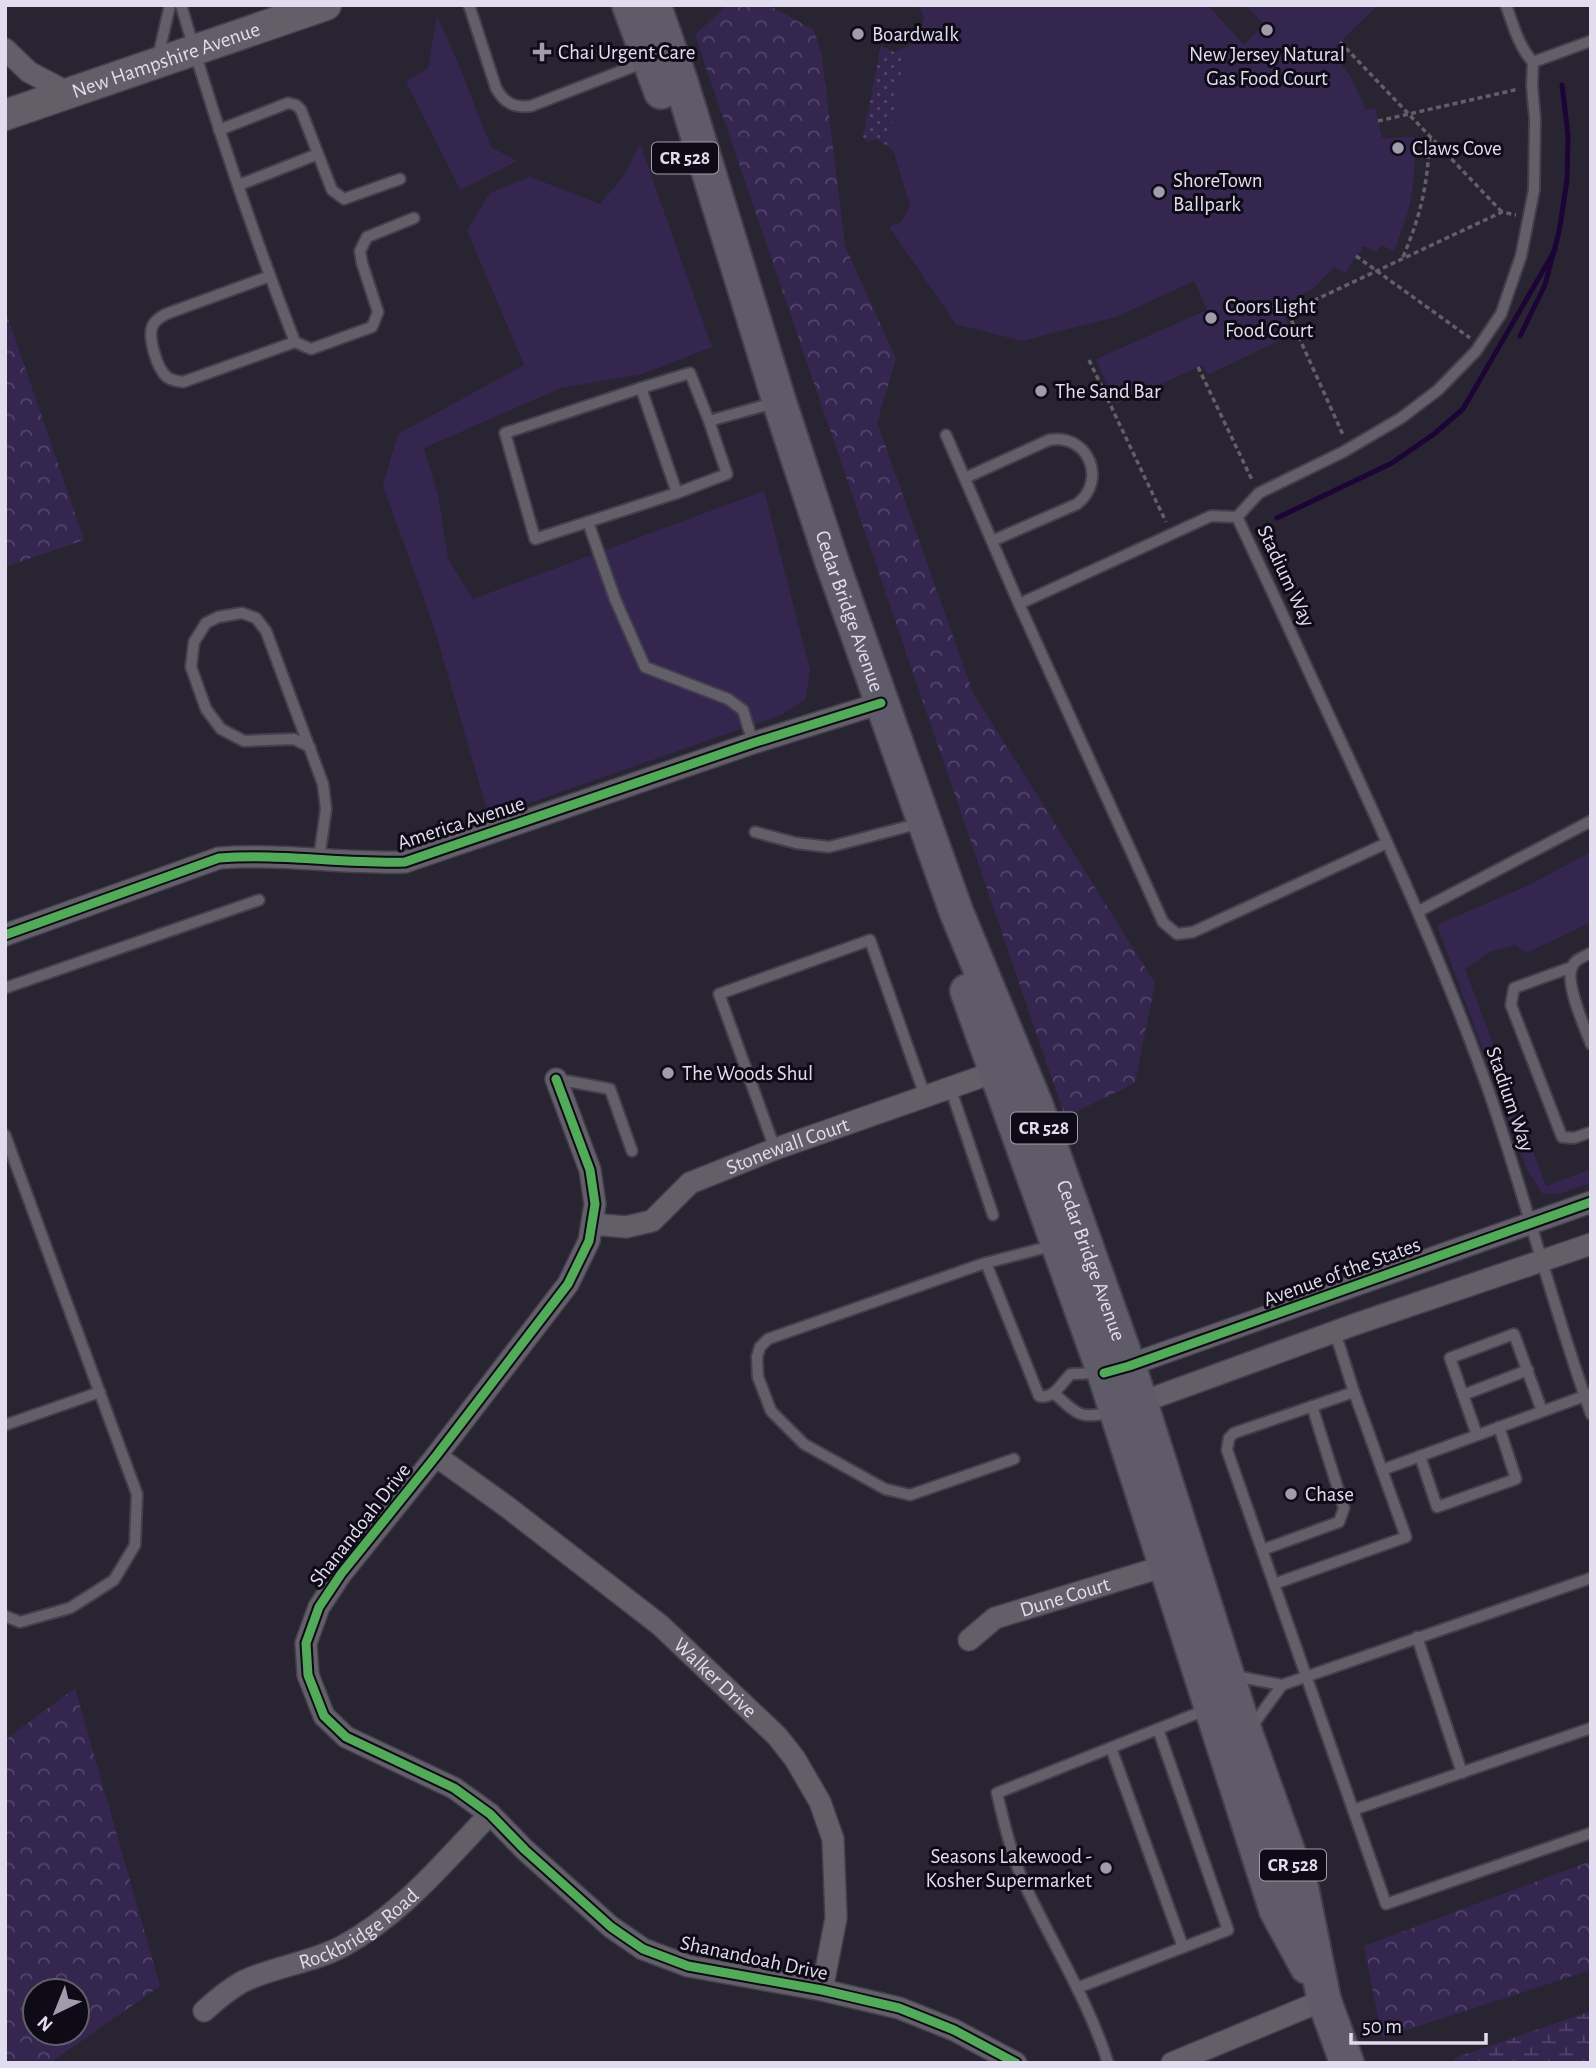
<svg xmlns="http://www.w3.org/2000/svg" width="1596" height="2068" viewBox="0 0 1596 2068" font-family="'Alegreya Sans',sans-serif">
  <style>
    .grass { fill: #352650 }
    .forest { fill: url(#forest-crowns); fill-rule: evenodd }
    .wetland { fill: url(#wetland-marsh) }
    .park { fill: url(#park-dots) }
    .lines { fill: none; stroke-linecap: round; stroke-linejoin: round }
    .stream { stroke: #1c0437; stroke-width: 5 }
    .lane-casing { stroke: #433f4c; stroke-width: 14 }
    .street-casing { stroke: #433f4c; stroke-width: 24 }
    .secondary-casing { stroke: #433f4c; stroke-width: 33 }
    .primary-casing { stroke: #433f4c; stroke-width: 37 }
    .path { stroke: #625f69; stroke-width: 3.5; stroke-dasharray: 5 3.5; stroke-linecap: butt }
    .lane { stroke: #625f69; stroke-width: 10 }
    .street { stroke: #625f69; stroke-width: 21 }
    .secondary { stroke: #625f69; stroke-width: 30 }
    .primary { stroke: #605b69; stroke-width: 33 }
    .cycleway-casing { stroke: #0e0b16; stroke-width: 13 }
    .cycleway { stroke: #51ab58; stroke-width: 9 }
    .poi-dot { fill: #a19cac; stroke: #0e0b16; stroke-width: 2.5 }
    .labels { text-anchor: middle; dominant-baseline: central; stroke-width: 6; stroke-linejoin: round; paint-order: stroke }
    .shield { fill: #0e0b16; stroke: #a29dad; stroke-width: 2 }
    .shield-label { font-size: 19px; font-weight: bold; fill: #e1dcee }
    .poi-label { font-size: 21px; fill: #e1dcee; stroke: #0e0b16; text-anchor: start }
    .street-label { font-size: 21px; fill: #e1dcee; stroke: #0e0b16 }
  </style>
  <defs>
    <pattern id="forest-crowns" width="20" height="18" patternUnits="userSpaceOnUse" patternTransform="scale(1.75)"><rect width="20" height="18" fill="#352650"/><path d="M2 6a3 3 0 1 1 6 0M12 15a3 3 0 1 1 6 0" fill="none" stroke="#52456a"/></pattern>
    <pattern id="wetland-marsh" width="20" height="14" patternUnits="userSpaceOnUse" patternTransform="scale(1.75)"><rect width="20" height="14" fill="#352650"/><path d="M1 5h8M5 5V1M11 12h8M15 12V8" fill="none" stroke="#52456a"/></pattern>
    <pattern id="park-dots" width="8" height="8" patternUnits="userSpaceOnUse" patternTransform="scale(1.75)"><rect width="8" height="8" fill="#352650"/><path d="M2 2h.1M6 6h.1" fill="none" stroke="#52456a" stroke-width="1.8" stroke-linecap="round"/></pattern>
  </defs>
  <rect width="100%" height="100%" fill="#292432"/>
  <g class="grass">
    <path d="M919,5h289l36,40 20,-21 -19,-19h133l-47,46 21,28 14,31 9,-2 7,30 32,-1c2,47 -2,70 -20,114l-13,-6 -4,7 -13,-6 -19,27 -11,-6 -19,20 -35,20 12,27 -84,41 -5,-10 -87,39 -20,-45 111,-49 -13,-29 -78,36 -94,24 -66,-17 -67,-97 12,-5 9,-16 -21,-69 17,-90 7,-3 11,-25z"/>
    <polygon points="437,16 458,63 491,147 517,161 460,190 406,82 428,68"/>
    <polygon points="640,144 712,347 642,374 561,388 424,448 438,495 448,559 473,599 764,491 810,670 806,699 781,715 489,817 433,624 383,486 398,434 524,365 467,230 490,193 530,177 600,204 625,174"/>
    <polygon points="1591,852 1591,922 1527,953 1515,945 1490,952 1465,969 1546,1186 1591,1169 1591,1183 1558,1194 1543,1194 1528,1172 1437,925 1531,884"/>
  </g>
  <g class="forest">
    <polygon points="727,5 768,5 814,30 822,57 845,246 896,359 877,422 973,693 1155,983 1135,1083 1065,1117 695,35"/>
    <polygon points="5,309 84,540 5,567"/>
    <path d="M75,1688l85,298 -110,77h-45v-323zM35,1991h42v42h-42z"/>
    <polygon points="1591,1861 1591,1970 1382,2038 1364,1946"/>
  </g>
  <polygon class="wetland" points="1591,2011 1591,2063 1452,2063 1455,2058"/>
  <polygon class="park" points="881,46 894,52 906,47 889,137 893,150 877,139 868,142 863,137"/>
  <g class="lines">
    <g class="stream">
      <polyline points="1520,336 1545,285 1559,232 1567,180 1568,135 1562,85"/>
      <polyline points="1277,518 1392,463 1434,434 1463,409 1555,250"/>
    </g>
    <g class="lane-casing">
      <g id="lane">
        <path d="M181,5c33,114 71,226 114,337"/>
        <path d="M469,5l27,83c8,15 18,20 35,18l114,-44"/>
        <path d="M1506,5c7,20 13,42 27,57"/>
        <path d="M1591,41l-58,21 -1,24 3,33 -1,71 -13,66 -20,58 -25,37 -38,39 -37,28 -58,34 -84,41 -22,24c35,73 68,147 102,220 54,117 107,234 150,355 37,107 64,216 102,322"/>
        <polyline points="158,57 170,5"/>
        <polyline points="219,130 288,103 296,105 301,110 318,154"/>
        <polyline points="239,185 318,154 332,190 344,199 400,179"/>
        <path d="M270,276l-104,38c-5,3 -10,5 -13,11 -6,11 4,44 14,52 5,4 11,4 16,5l112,-40 16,7 61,-22 6,-15 -16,-49 -2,-12 7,-14 47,-19"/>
        <polyline points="641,388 505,433 535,539 677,493"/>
        <polyline points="709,421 690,373 641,388 677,493 727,474 709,421 777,402"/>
        <polyline points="946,435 1019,604 1163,922 1177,934 1193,932 1387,843"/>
        <path d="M965,478l84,-38c39,-7 59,40 28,64l-85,37"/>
        <polyline points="588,522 615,599 645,667 728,699 743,710 753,743"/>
        <polyline points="1019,604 1211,516 1237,517"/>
        <polyline points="310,747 294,739 244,741 221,729 206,709 191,667 194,642 206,623 218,617 242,613 256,618 266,631 323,784 326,809 319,859"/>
        <polyline points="755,832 796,843 829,847 921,823"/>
        <polyline points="1419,911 1591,821"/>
        <path d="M1591,953c-6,3 -15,6 -18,12 -10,15 12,63 18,79"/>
        <polyline points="1572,967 1514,988 1511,1005 1562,1137 1574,1138 1591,1132"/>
        <polyline points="5,988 259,900"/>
        <polyline points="556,1079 610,1089 632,1151"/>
        <polyline points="950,1087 993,1215"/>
        <polyline points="5,1135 137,1494 135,1545 114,1580 70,1608 20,1622 5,1616"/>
        <polyline points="775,1149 719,994 870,940 925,1096"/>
        <path d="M986,1263l53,133c16,3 21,-12 32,-22l29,-1"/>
        <polyline points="1335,1332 1354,1392 1234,1433 1229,1438 1227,1450 1386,1904 1591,1833"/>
        <path d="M1055,1394c24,22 25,25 58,18"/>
        <polyline points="1463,1395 1528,1370"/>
        <polyline points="5,1425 100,1392"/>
        <polyline points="1477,1435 1450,1358 1514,1334 1542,1411"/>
        <polyline points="1420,1456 1437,1507 1516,1479 1499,1427"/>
        <polyline points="1014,1459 910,1495 885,1489 804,1444 771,1411 758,1377 757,1357 760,1347 768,1339 982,1264 1055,1245"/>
        <polyline points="1382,1470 1590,1394"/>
        <polyline points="1262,1550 1339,1522 1344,1508 1312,1406"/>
        <polyline points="1274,1584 1406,1537 1354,1392"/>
        <polyline points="1417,1637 1462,1773"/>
        <polyline points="1235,1676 1282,1685 1591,1578"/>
        <polyline points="1250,1729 1282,1685"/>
        <polyline points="1111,1748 1183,1947"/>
        <polyline points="1353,1810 1591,1728"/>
        <polyline points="1077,1988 1228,1930 1158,1729"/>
        <path d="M1108,2063c-20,-64 -57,-121 -85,-182 -12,-28 -19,-58 -26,-88l211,-84"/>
      </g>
    </g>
    <g class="street-casing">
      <g id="street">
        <polyline points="5,49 29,72 69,93"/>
        <path d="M5,935l214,-77c62,-5 124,6 186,4l348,-119 128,-40"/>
        <polyline points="556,1079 590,1170 595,1204 589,1241 568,1284 436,1456 341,1574 319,1607 306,1643 308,1675 324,1716 346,1737 454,1788 490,1814 525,1850 611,1927 643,1949 688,1966 822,1990 899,2008 954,2030 1016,2063"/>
        <path id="s1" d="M592,1224l34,3 26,-6 38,-38 85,-34 220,-77"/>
        <polyline points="1118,1369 1591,1202"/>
        <polyline points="1131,1406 1356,1324 1591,1244"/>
        <path id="s2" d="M436,1456l70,50 154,119 117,111 18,23 25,43 13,37 3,79 -14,72"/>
        <path id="s3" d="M969,1640l26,-22 170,-52"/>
        <path id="s4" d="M204,2011c12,-11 24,-21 38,-29 32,-16 70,-19 101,-36 59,-32 101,-84 147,-132"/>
        <polyline points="1172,2063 1324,2000"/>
      </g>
    </g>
    <g class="secondary-casing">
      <g id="secondary">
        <path id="s5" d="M5,115l321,-110"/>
      </g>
    </g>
    <g class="primary-casing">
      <g id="primary">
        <polyline points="629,5 661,92"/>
        <path id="s6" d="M654,5l27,77 98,319 53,161 124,349 80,194 93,261 117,368 56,156 22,110 23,63"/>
        <polyline points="967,991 1104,1373 1276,1910 1307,1967"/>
      </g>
    </g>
    <g class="path">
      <polyline points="1340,42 1502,212"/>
      <polyline points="1378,121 1519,89"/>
      <polyline points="1356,256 1470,338"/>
      <path d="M1403,257c19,-45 24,-71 27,-120"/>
      <polyline points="1288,313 1344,437"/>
      <polyline points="1283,315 1502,212 1516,215"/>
      <polyline points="1089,360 1166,522"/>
      <polyline points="1198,367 1253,482"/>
    </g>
    <use href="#lane" class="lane"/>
    <use href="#street" class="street"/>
    <use href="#secondary" class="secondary"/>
    <use href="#primary" class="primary"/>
    <g class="cycleway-casing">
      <g id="cycleway">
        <path d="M5,935l214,-77c62,-5 124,6 186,4l348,-119 128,-40"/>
        <polyline points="556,1079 590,1170 595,1204 589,1241 568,1284 436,1456 341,1574 319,1607 306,1643 308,1675 324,1716 346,1737 454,1788 490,1814 525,1850 611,1927 643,1949 688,1966 822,1990 899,2008 954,2030 1016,2063"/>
        <polyline points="1104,1373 1129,1366 1591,1202"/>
      </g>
    </g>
    <use href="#cycleway" class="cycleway"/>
  </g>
  <g class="poi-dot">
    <circle cx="1267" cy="30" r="7"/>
    <circle cx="858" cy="34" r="7"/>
    <path d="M538.5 41.5h7v7h7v7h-7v7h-7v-7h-7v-7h7z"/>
    <circle cx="1398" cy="148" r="7"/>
    <circle cx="1159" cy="192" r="7"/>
    <circle cx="1211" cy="318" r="7"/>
    <circle cx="1041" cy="391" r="7"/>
    <circle cx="668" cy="1073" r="7"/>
    <circle cx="1291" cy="1494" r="7"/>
    <circle cx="1106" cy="1868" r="7"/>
  </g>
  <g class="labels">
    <g class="shield">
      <rect x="652" y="142.5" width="66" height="31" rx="5"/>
      <rect x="1011" y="1112.5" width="66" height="31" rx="5"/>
      <rect x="1260" y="1849.5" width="66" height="31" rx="5"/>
    </g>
    <g class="shield-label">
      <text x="685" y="158">CR 528</text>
      <text x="1044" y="1128">CR 528</text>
      <text x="1293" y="1865">CR 528</text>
    </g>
    <g class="poi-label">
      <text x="872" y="34">Boardwalk</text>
      <text x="558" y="52">Chai Urgent Care</text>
      <text x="1267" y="54" text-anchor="middle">New Jersey Natural<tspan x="1267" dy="24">Gas Food Court</tspan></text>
      <text x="1412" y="148">Claws Cove</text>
      <text x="1173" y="180">ShoreTown<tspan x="1173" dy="24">Ballpark</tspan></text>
      <text x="1225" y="306">Coors Light<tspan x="1225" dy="24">Food Court</tspan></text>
      <text x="1055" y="391">The Sand Bar</text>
      <text x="682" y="1073">The Woods Shul</text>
      <text x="1305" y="1494">Chase</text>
      <text x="1092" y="1856" text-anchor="end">Seasons Lakewood -<tspan x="1092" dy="24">Kosher Supermarket</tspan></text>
    </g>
    <g class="street-label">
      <text stroke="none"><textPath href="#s5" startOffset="170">New Hampshire Avenue</textPath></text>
      <text transform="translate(1286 576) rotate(65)">Stadium Way</text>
      <text stroke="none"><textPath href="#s6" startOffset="637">Cedar Bridge Avenue</textPath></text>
      <text transform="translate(461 823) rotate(-18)">America Avenue</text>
      <text transform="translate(1510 1099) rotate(71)">Stadium Way</text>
      <text stroke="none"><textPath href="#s1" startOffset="219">Stonewall Court</textPath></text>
      <text stroke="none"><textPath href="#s6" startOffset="1330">Cedar Bridge Avenue</textPath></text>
      <text transform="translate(1342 1272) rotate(-20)">Avenue of the States</text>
      <text transform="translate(360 1525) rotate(-52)">Shanandoah Drive</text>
      <text stroke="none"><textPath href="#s3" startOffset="107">Dune Court</textPath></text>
      <text stroke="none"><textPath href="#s2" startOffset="357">Walker Drive</textPath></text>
      <text stroke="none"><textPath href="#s4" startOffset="177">Rockbridge Road</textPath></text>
      <text transform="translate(754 1958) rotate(12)">Shanandoah Drive</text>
    </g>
  </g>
  <rect width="1596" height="2068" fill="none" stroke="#e1dcee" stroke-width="14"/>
  <g transform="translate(56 2012) rotate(223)"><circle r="33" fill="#0e0b16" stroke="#625f6c" stroke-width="2"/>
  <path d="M0-5L12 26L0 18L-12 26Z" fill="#a19cac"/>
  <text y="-10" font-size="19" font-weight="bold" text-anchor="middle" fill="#e1dcee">N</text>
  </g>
  <path d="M1351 2033v10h135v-10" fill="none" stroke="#e1dcee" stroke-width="3.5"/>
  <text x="1362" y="2033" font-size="21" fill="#e1dcee" stroke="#0e0b16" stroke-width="5" paint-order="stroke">50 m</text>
</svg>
